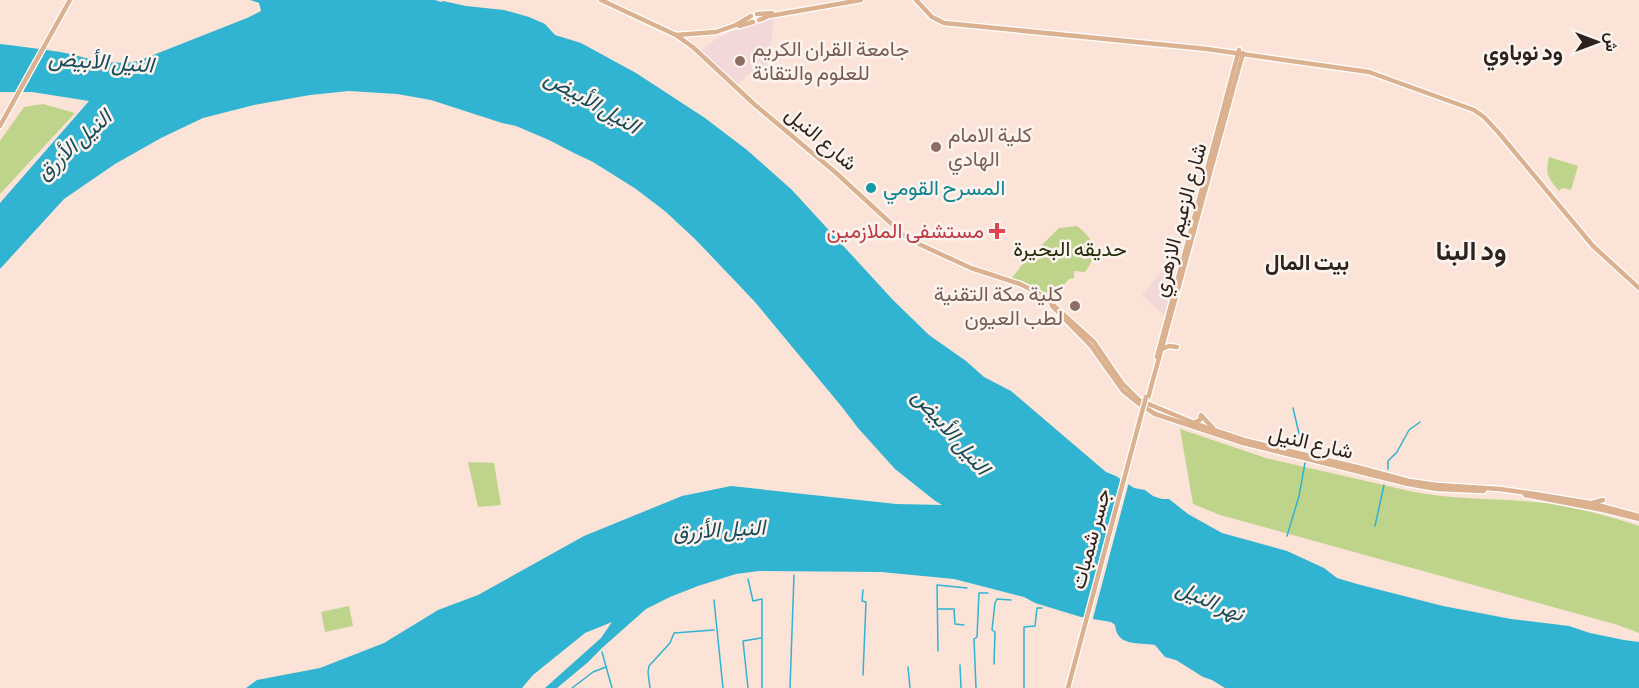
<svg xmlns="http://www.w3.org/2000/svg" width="1639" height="688" viewBox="0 0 1639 688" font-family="'Alegreya Sans',Vazirmatn,sans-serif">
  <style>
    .education { fill: #f2d8d9 }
    .green { fill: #bed48a }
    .water { fill: #31b3d2 }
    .pier { fill: #fbe3d7 }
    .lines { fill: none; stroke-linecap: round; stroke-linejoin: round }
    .stream { stroke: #31b3d2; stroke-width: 1.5 }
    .major-casing { stroke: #fff; stroke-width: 7 }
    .major { stroke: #dcb18f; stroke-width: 4.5 }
    .major-bridge-casing { stroke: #fff; stroke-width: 7; stroke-linecap: butt }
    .major-bridge { stroke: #dcb18f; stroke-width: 4.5 }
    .education-dot { fill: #8d6e63; stroke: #fef4ef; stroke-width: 2 }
    .culture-dot { fill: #0f9aa8; stroke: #fef4ef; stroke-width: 2 }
    .health-dot { fill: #e0444e; stroke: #fef4ef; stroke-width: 2 }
    .labels { text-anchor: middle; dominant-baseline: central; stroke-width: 5; stroke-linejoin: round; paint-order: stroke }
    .education-label { font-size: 21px; fill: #785e54; stroke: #fef4ef; text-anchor: start }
    .street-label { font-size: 21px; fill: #2c231f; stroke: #fef4ef }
    .culture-label { font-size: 21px; fill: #0d838f; stroke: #fef4ef; text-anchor: start }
    .health-label { font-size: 21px; fill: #be3a42; stroke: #fef4ef; text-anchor: end }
    .park-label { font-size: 21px; fill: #252e09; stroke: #fef4ef }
    .neighbourhood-label { font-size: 22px; font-weight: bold; fill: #2c231f; stroke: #fef4ef }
    .water-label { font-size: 22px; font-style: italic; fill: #184c5a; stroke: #fef4ef }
    .district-label { font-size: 27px; font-weight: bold; fill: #2c231f; stroke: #fef4ef }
  </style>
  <rect width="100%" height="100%" fill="#fbe3d7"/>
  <g class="education">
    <polygon points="774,18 768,72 764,75 759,71 752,71 736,85 700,51 718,38 748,25"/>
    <polygon points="1161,272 1177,275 1165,316 1142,295"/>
  </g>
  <g class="green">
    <polygon points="43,104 75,113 0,194 0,141 24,107"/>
    <path d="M1549,157l29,9 -7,24 -9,-2 -3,3c-11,-14 -14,-16 -10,-34z"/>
    <path d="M1077,226c18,13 22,28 8,46l-11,-1v7l-5,1 -17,20 -21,-14 -19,-7 10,-13 37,-37z"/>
    <path d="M1180,429l86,29 148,34c43,8 86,6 130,11 30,4 66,13 95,23v107l-21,-8 -398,-110 -27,-11z"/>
    <polygon points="468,462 494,463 501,505 478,507"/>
    <polygon points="349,606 353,626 325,632 321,612"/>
  </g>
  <path class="water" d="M250,0h185l6,2 2,-1 23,5 38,4 25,7 16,7 10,11 26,8 55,30 69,45 42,32 45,40 101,110 36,35 37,26 18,16 27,14 95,81 10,4 18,12 11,2 8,6 9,3h7l19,15 34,19 65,18 37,17 13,10 20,6 86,22 68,13 58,7 21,7 34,7 15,2v46h-414l-13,-8 -9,-3 -27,-17 -11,-3 -10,-12c-17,-3 -38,2 -40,-20l-4,-3 -30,-5 -46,-14 -11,-6 -70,-18 -73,-7 -122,-1 -23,3 -38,12 -28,11 -24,12 -44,39 -15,15 -30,25h-12l56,-50 11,-16 -27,11 -52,42 -11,13h-276l11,-8 63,-12 64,-25 54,-33 40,-15 106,-59 98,-40 49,-10 165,18 46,1 -8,-5 -39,-31 -37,-41 -16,-21 -87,-105 -59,-62 -30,-28 -30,-23 -43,-27 -19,-9 -25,-13 -33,-14 -14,-3 -71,-23 -34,-6 -48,-3 -39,4 -56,10 -51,13 -42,20 -46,26 -51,35 -64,70v-66l89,-102 -57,-9h-32v-48c20,2 40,5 60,8 26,5 52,15 78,9l109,-43 14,-7 -2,-8z"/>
  <polygon class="pier" points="1123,477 1129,482 1092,622 1084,621"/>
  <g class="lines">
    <g class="stream">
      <polyline points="1293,408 1301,442"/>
      <polyline points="1388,469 1388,461 1397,452 1409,430 1420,422"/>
      <polyline points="1375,526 1384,485"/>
      <polyline points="1287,536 1299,496 1305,463"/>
      <polyline points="748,579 753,601 762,599 762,688"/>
      <polyline points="863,590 862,601 866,602 863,675"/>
      <polyline points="714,600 723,688"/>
      <polyline points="938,609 954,609 955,624 964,625"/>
      <polyline points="938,651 937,585 967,588"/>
      <polyline points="602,652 612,688"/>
      <polyline points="994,664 995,632 992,630 995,603 997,599 1011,600"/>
      <polyline points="960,665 961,688"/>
      <polyline points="908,667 910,688"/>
      <polyline points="572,688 593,672 606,667"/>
      <polyline points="650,688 648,672 649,666 670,643 674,633 714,630"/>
      <polyline points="748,688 743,641 761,638"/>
      <polyline points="790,688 794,575"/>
      <polyline points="976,688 974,639 977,637 979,593 988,593"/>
      <polyline points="1024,688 1024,627 1035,626 1037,608 1042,608"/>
    </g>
    <g class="major-casing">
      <g id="major">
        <polyline points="601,0 676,35 694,48 754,104 835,172 908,239 971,268 1020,284 1042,295 1094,342 1122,383 1139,400 1199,425 1244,440 1357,467 1409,481 1437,485 1500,489 1535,494 1590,503 1639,516"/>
        <polyline points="916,0 932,17 944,23 1207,49 1369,72 1474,110 1484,117 1498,132 1593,246 1639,288"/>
        <polyline points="757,14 772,13"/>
        <polyline points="759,20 769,16 861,0"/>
        <polyline points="739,26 753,22"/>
        <polyline points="676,35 716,32 736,25 751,16"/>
        <polyline points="0,126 70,0"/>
        <polyline points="1052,306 1091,346 1123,391 1138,403 1155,414 1243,443 1408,484 1437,489 1484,491"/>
        <polyline points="1162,349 1169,346 1177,347"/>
        <polyline points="1157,357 1239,50"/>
        <polyline points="1148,398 1243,53"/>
        <polyline points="1193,423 1200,420 1201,415 1213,428"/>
        <polyline points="1525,495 1603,510 1639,519"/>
        <polyline points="1592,503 1603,500"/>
      </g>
    </g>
    <use href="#major" class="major"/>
    <g class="major-bridge-casing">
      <polyline id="major-bridge" points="1068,688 1146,397"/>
    </g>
    <use href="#major-bridge" class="major-bridge"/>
  </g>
  <g class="education-dot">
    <circle cx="740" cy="61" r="6"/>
    <circle cx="936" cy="147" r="6"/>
    <circle cx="1075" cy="306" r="6"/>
  </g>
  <circle class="culture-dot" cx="871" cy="188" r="6"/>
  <path class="health-dot" d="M994 222h6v6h6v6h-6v6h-6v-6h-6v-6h6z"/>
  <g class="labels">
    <g class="education-label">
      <text x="752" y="49">جامعة القران الكريم<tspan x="752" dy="24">للعلوم والتقانة</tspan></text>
      <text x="948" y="135">كلية الامام<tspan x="948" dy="24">الهادي</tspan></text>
      <text x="1063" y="294" text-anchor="end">كلية مكة التقنية<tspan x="1063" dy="24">لطب العيون</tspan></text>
    </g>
    <g class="street-label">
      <text transform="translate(821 139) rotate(40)">شارع النيل</text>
      <text transform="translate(1180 220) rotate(-75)">شارع الزعيم الازهري</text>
      <text transform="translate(1311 443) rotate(13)">شارع النيل</text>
      <text transform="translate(1091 539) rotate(-75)">جسر شمبات</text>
    </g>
    <g class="culture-label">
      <text x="883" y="188">المسرح القومي</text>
    </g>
    <g class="health-label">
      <text x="984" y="231">مستشفى الملازمين</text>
    </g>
    <g class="park-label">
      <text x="1070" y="249">حديقه البحيرة</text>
    </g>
    <g class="neighbourhood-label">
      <text x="1523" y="53">ود نوباوي</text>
      <text x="1307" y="263">بيت المال</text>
    </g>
    <g class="water-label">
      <text transform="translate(101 62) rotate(4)">النيل الأبيض</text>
      <text transform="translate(592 102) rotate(30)">النيل الأبيض</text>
      <text transform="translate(74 145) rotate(-42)">النيل الأزرق</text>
      <text transform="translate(951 432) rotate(49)">النيل الأبيض</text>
      <text transform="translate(719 530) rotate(-3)">النيل الأزرق</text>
      <text transform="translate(1210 601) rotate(24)">نهر النيل</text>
    </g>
    <g class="district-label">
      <text x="1471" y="251">ود البنا</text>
    </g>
  </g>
  <g transform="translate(1597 42) rotate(90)" stroke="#fef4ef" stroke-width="4.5" paint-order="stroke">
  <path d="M0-4.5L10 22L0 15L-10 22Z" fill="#2c231f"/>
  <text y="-9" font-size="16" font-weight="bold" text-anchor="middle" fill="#2c231f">ش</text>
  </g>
</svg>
